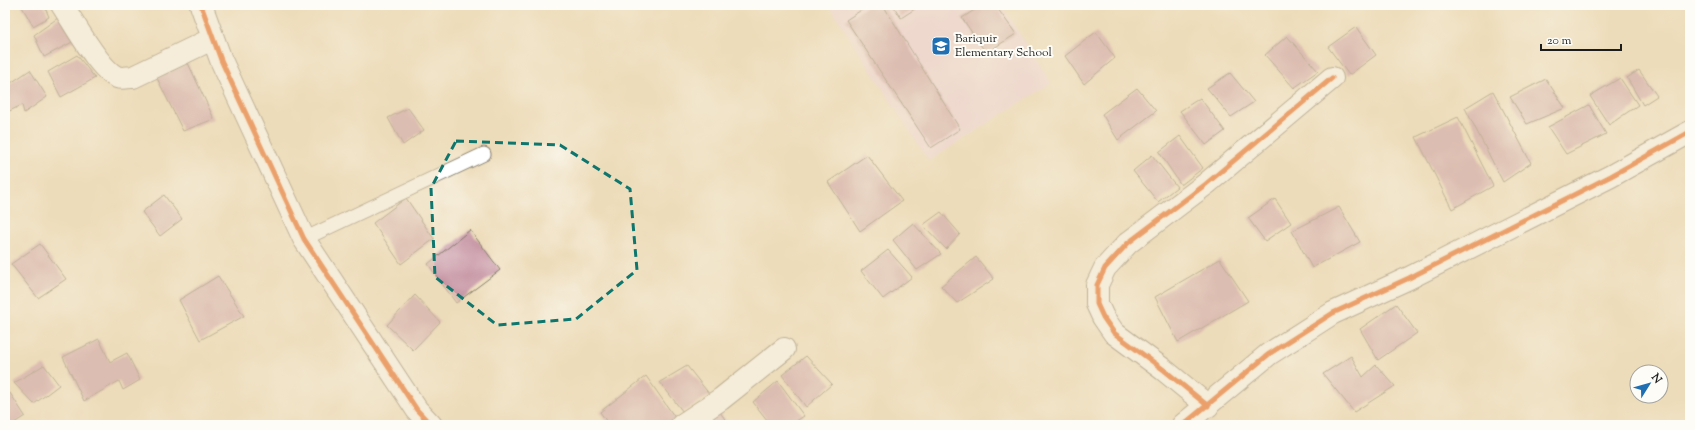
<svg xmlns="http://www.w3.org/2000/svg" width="1695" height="430" font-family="'Sorts Mill Goudy',serif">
<rect width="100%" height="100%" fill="#fdfcf7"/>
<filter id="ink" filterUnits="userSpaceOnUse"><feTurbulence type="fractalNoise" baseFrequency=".025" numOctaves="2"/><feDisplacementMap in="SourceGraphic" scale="8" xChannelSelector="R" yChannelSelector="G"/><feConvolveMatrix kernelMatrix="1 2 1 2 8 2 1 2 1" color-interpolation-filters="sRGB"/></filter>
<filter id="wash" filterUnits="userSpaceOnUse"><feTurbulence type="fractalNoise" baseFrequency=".012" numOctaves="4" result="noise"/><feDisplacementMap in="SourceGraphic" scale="16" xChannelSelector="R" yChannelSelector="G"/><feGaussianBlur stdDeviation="0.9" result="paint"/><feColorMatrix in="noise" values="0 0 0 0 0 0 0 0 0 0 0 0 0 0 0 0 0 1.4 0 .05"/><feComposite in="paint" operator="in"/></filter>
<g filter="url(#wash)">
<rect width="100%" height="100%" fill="#eddcb9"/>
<path fill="#f0d0e4" d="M837,5H1001L1051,83L929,161L831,8Z"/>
<g id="blocks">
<path fill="#c897a6" d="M21,5H44L49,17L33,26Z
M869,5H883L960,129L931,148L846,20Z
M893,5H921L901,18Z
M982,5H995L1016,34L986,53L962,18Z
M62,15L78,39L44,57L34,35Z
M1356,27L1376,55L1349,75L1328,47Z
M1096,32L1115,58L1084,84L1065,56Z
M1287,36L1318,71L1294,88L1265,55Z
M77,55L95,78L61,97L48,72Z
M188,63L214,119L183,131L157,78Z
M30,70L47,97L24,113L22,105L5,113V87Z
M1639,70L1657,96L1643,105L1627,78Z
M1230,73L1254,102L1231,117L1207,88Z
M1620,78L1638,105L1609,125L1590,96Z
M1546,79L1565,108L1527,124L1510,97Z
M1137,88L1156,111L1118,140L1102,114Z
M1493,91L1531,163L1503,182L1465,108Z
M1200,98L1225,131L1206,145L1180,111Z
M1589,105L1606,134L1566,154L1548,127Z
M408,108L424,130L403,145L388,118Z
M1458,117L1493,186L1452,209L1416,137Z
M1180,136L1203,168L1181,185L1159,152Z
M867,155L902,201L860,231L828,182Z
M1152,155L1177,187L1158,202L1133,171Z
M164,195L182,219L160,236L142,212Z
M406,198L434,239L401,264L373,223Z
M1275,199L1291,223L1265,241L1248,218Z
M1339,207L1360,242L1312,268L1292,231Z
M941,212L960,234L946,249L923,225Z
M913,223L941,254L917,270L893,240Z
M470,230L500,270L456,303L428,264Z
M40,244L66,279L38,298L11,264Z
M888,250L912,277L883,299L861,271Z
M976,257L994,279L957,303L941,286Z
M1220,259L1248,301L1178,342L1155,297Z
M218,276L244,316L200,340L179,300Z
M415,295L440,322L413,350L387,325Z
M1396,304L1417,333L1378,360L1360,329Z
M99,339L110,362L127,353L140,380L123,390L119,381L84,401L63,357Z
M806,356L832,384L806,407L782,375Z
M1351,356L1363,377L1376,365L1395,386L1354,412L1323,374Z
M44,365L59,385L34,404L14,383Z
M687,366L710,395L683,412L660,382Z
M646,376L676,419L668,425H609L600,412Z
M778,381L804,416L790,425H771L753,402Z
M10,393L25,416L11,425H5V396Z
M715,405L729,425H692Z"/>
</g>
</g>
<g filter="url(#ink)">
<use href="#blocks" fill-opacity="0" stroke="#847c6a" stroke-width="1"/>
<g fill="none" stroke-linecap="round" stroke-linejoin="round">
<g stroke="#847c6a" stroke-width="15">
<path id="service" d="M304,239L484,154"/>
</g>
<g stroke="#847c6a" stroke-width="24">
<path id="minor" d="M62,5C73,21 100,71 117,77C122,79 128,77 133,77L212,39
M201,5L221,60L304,239L417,410L431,425
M1208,406L1164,370L1114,333L1103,317L1097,304V285L1105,268L1128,243L1206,184L1332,78
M682,425L721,399L784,349
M1183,425L1269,354L1333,313L1409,278L1611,176L1690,132"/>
</g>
<use href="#service" stroke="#fff" stroke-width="13"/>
<use href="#minor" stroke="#fff" stroke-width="22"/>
<g stroke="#fdfcf7" stroke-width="8">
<path id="cycleway" d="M201,5L221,60L304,239L417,410L431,425
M1208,406L1164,370L1114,333L1103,317L1097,304V285L1105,268L1128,243L1206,184L1332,78
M1183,425L1269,354L1333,313L1409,278L1611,176L1690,132"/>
</g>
<use href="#cycleway" stroke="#e8590c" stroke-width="5"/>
</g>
</g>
<path d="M0 0H1695V430H0ZM456,141L560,145L630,189L637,270L576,319L497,325L435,277L431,188Z" fill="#eddcb9" fill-opacity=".55" fill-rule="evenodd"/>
<path fill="none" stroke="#0f766e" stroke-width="3" stroke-dasharray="8 5" stroke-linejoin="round" d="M456,141L560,145L630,189L637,270L576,319L497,325L435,277L431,188Z"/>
<defs>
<g id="school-square" transform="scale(1)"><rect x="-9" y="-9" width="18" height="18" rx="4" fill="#1f6fb2" stroke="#fdfcf7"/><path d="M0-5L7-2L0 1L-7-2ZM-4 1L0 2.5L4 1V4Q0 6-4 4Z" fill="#fff"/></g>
</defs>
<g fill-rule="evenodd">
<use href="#school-square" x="941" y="46"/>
</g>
<g text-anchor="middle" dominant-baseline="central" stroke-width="4" stroke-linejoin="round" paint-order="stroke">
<g font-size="12" fill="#1c1c1c" stroke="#fdfcf7" text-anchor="start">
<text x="955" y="39">Bariquir<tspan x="955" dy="14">Elementary School</tspan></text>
</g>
</g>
<rect width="1695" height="430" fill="none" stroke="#fdfcf7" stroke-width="20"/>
<g transform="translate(1649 384) rotate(53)"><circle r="19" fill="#fdfcf7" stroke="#a3a29f"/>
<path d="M0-3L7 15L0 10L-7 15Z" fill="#1f6fb2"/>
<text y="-6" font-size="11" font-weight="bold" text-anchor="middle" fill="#1c1c1c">N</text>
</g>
<path d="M1541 44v6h80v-6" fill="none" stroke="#1c1c1c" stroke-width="2"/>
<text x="1547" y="44" font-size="12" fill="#1c1c1c" stroke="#fdfcf7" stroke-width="3" paint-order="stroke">20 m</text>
</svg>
